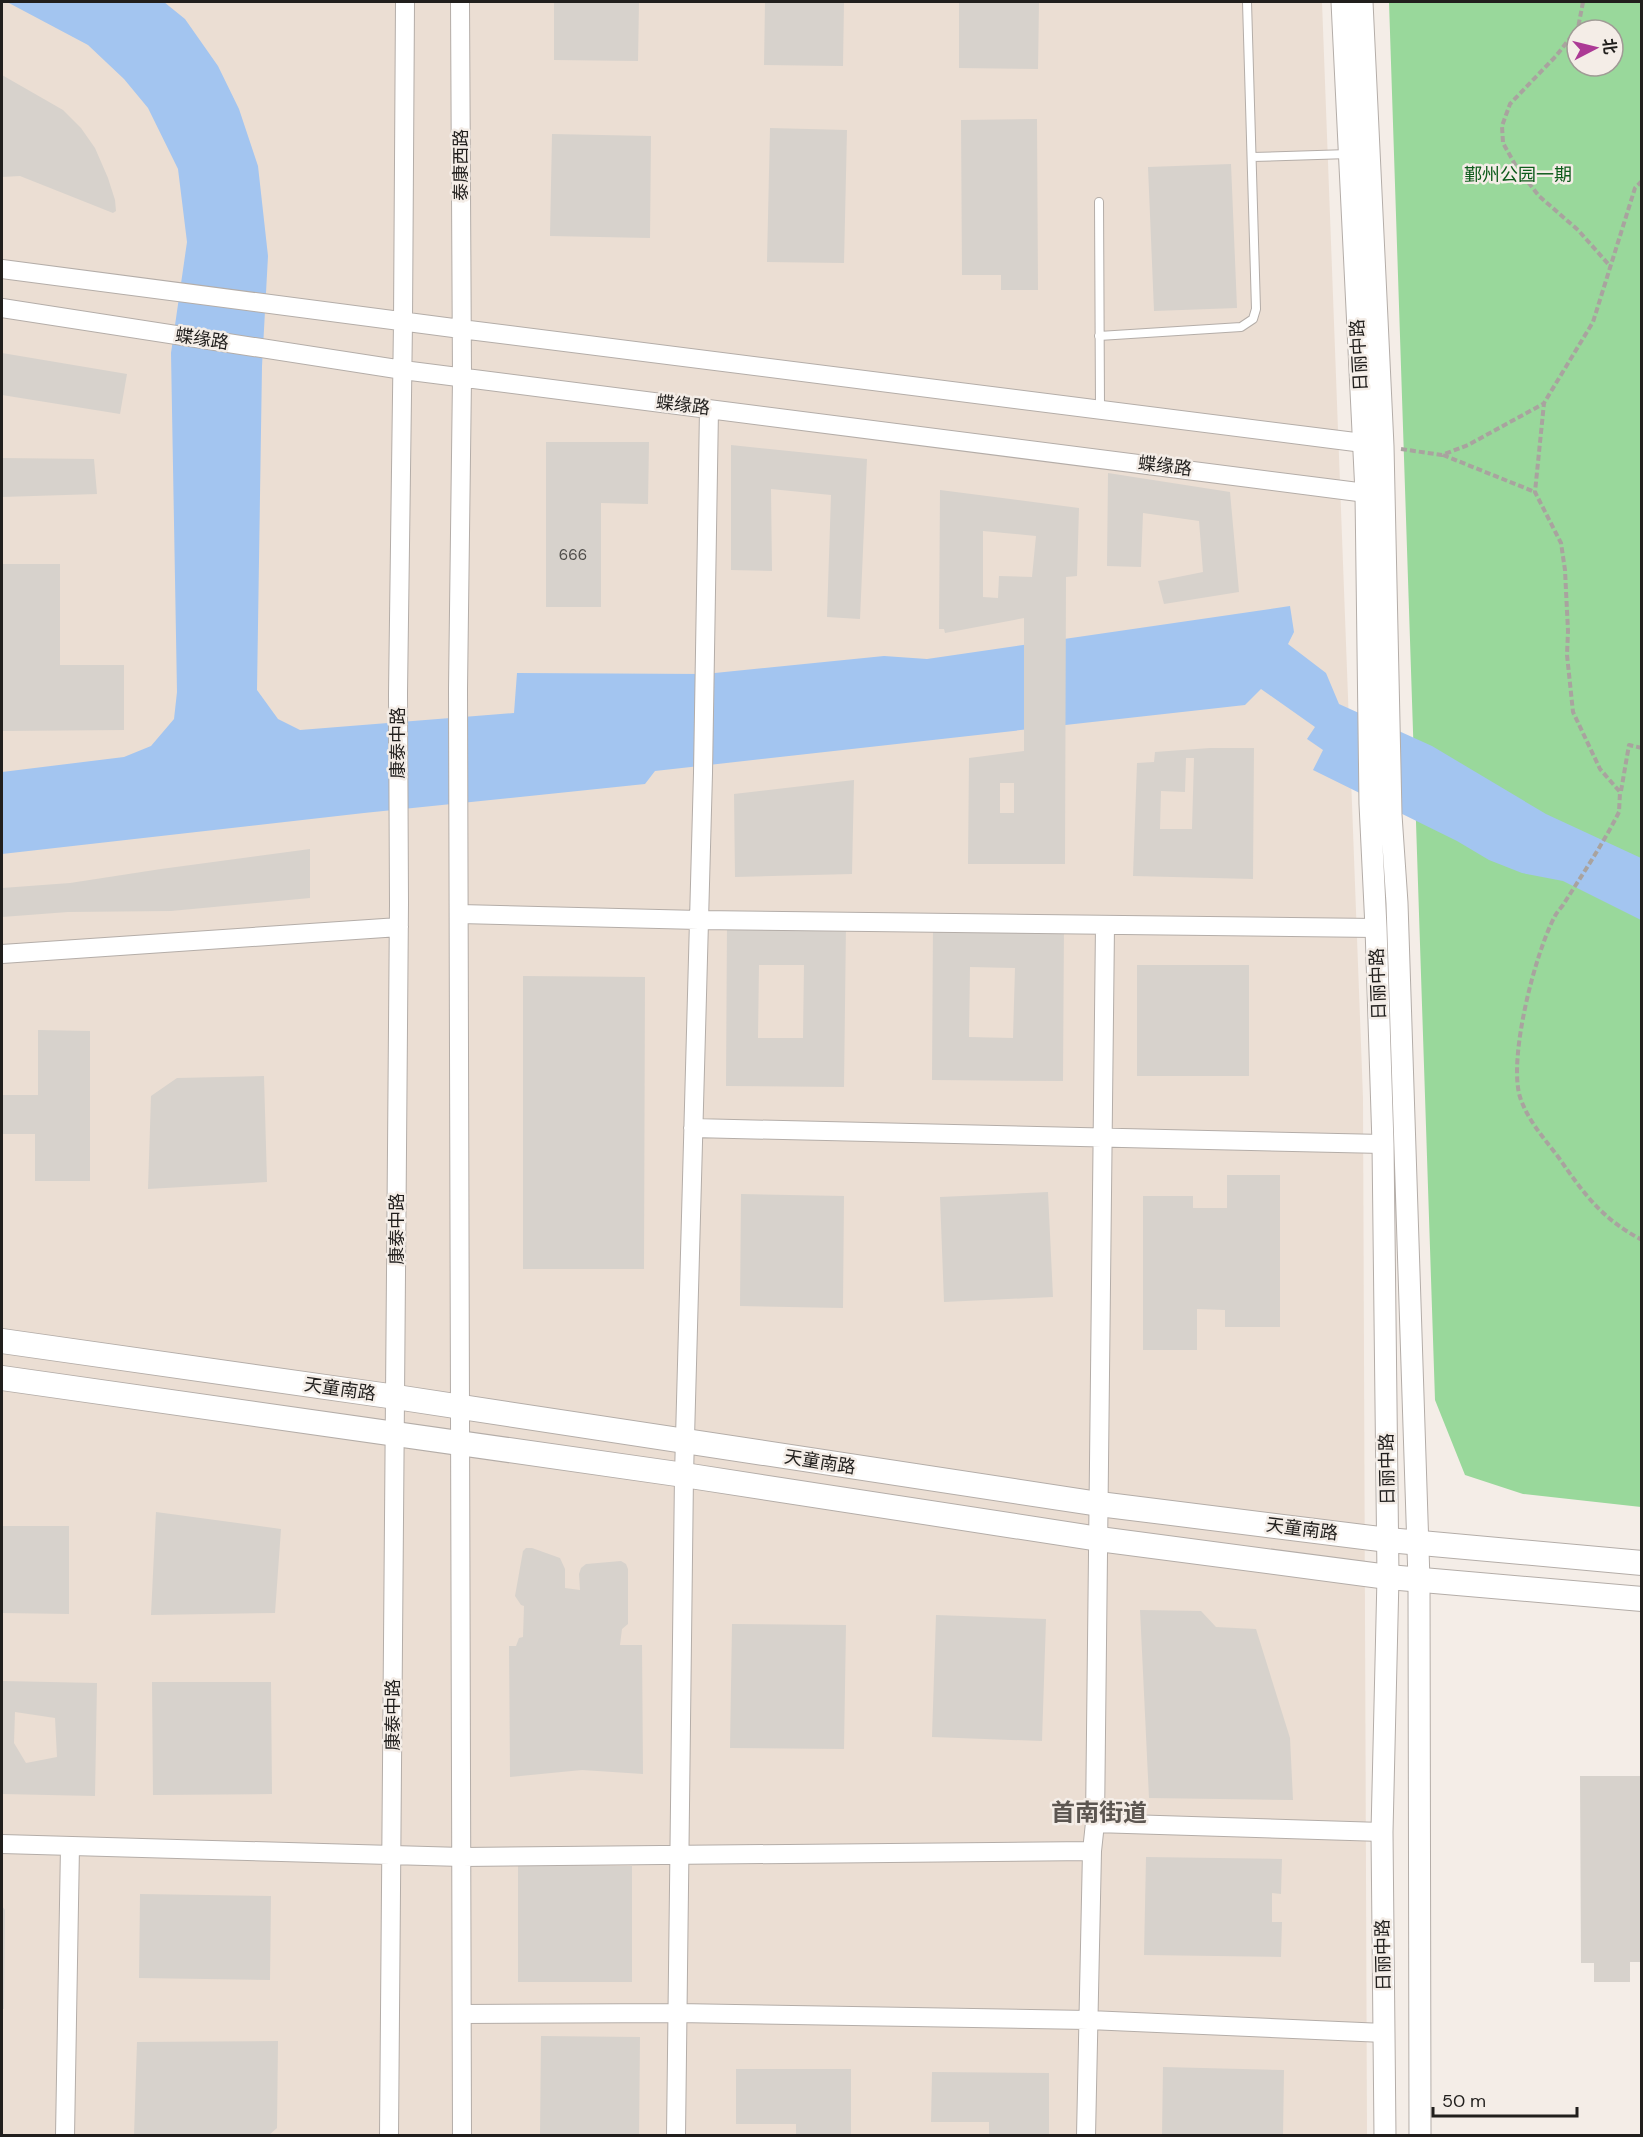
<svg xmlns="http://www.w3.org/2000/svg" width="1643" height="2137" font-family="'DM Sans','Noto Sans SC',sans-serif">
<rect width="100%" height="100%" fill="#f4ede7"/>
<path fill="#ebded3" d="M2,2H1322L1363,1098L1367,2135L2,2136Z"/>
<path fill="#99d89b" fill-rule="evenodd" d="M1389,2H1641V1507L1523,1494L1465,1475L1435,1400ZM1577,30H1613V66H1577Z"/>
<path fill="#a3c5f0" d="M7,2H164L185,19L218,66L239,109L258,166L268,256L262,366L257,690L278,719L300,730L514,713L517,673L705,674L884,656L927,659L1290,606L1294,632L1288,644L1326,673L1339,704L1432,746L1546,814L1641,858V920L1563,881L1522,873L1489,860L1457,841L1313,770L1323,750L1307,739L1315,727L1261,689L1245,705L655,771L645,784L364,813L2,854V772L124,757L151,746L174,719L177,692L171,353L187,242L178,169L148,108L124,79L88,45Z"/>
<path fill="#d7d2cc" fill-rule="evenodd" d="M554,2H639L638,61L554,60Z
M765,2H844L843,66L764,65Z
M959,2H1039L1038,69L959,68Z
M2,75L63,110L81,128L95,148L108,178L115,200L116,211L113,213L20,176L2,177Z
M1037,119L1038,290H1001V275H962L961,120Z
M770,128L847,130L844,263L767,262Z
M552,134L651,136L650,238L550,236Z
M1231,164L1237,308L1154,311L1148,167Z
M2,353L127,374L120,414L2,395Z
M546,442H649L648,504L601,503V607H546Z
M731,445L867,459L860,619L827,617L831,495L771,489L772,571L731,570Z
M2,458L94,459L97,494L2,497Z
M1108,473L1230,492L1239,592L1164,604L1158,581L1203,572L1199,521L1143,513L1141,567L1107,566Z
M940,490L1079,508L1077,576L1066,577L1065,864H968L969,758L1024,751V618L945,633L944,629H939ZM983,531L1036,536L1032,577L999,576L998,598L983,597ZM1000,783H1014V813H1000Z
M2,564H60V665H124V730L2,731Z
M1210,748H1254L1253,879L1133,876L1137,763L1154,762L1155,752ZM1186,758H1194L1192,829H1160L1161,791L1185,792Z
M854,780L852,874L735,877L734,794Z
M310,849V898L171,911L68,912L2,917V888L70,883L161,869Z
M727,923L846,924L844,1087L726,1086ZM759,965H804L803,1038H758Z
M933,924L1064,925L1063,1081L932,1080ZM970,967L1015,968L1013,1038L969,1037Z
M1137,965H1249V1076H1137Z
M523,976L645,977L644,1269H523Z
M38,1030L90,1031V1181H35V1134H2V1095H38Z
M264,1076L267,1182L148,1189L151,1096L177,1078Z
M1227,1175H1280V1327H1225V1310L1197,1309V1350H1143V1196H1193V1208H1227Z
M1048,1192L1053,1297L944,1302L940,1197Z
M741,1194L844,1196L843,1308L740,1306Z
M156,1512L281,1529L275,1613L151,1615Z
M2,1526H69V1614L2,1613Z
M526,1548H532L560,1558L565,1569V1588L580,1590L579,1574L581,1568L586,1564L621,1561L626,1564L628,1569V1624L622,1629L620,1645H642L643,1774L582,1770L510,1777L509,1646H516L519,1638L523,1637L524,1606L521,1605L515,1596L523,1551Z
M1140,1610L1201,1611L1216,1627L1256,1629L1290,1738L1293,1800L1149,1798Z
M936,1615L1046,1619L1042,1741L932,1737Z
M732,1624L846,1625L844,1749L730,1748Z
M2,1681L97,1683L95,1796L2,1794ZM15,1712L55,1718L57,1757L26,1763L14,1743Z
M152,1682H271L272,1794L153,1795Z
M1580,1776H1642V1962H1630V1982H1594V1963H1581Z
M1146,1857L1282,1859L1281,1894L1272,1893V1922H1282L1281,1957L1144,1955Z
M518,1865L632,1866V1982H518Z
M140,1894L271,1896L270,1980L139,1978Z
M2,1906L5,1910L4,2009H2Z
M541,2036L640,2037L639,2136H540Z
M278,2041L277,2128L268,2136H134L137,2042Z
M1163,2067L1284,2070L1283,2136H1162Z
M736,2069H851V2136H796V2124H736Z
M932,2072L1049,2073V2136H989V2122H931Z"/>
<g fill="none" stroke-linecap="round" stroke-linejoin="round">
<g stroke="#b4ada8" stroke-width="10">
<path id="service" d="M1252,157L1349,154
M1099,202L1100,409
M1099,336L1241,327L1253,319L1256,309L1247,2"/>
</g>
<g stroke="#b4ada8" stroke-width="20">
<path id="tertiary" d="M460,2L462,378L458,689L462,2136
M2,269L461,329L1363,443
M2,308L403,370L1366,493
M460,914L699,920L1376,928
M2,954L399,927
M693,1128L1383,1144
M1095,1823L1382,1832
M2,1844L462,1857L1092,1851
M462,2014L678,2013L1089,2020L1384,2033
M65,2136L70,1846
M389,2136L399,903L398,694L403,322L405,2
M676,2136L684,1475L703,773L709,409
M1086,2136L1092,1851L1095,1823L1105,925"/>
</g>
<g stroke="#b4ada8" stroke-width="23">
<path id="secondary" d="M1342,2L1366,493L1370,804L1376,928L1383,1144L1388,1577L1382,1832L1385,2136
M1362,2L1383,446L1391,815L1397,903L1419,1580L1420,2136"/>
</g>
<g stroke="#b4ada8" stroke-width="26">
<path id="primary" d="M2,1341L396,1397L1099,1504L1388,1540L1642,1563
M2,1378L684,1475L1099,1539L1388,1577L1642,1599"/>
</g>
<path stroke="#a9a39f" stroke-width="4" stroke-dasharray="6 3" stroke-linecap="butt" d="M1583,2L1578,28L1556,56L1510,104L1502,126L1503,143L1517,168L1539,196L1578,230L1610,266
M1642,181L1635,188L1593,322L1544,403L1535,492L1561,543L1565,570L1568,631L1567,655L1573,712L1600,769L1620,792L1619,812C1603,844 1582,875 1563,905C1560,909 1557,912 1555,916C1535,953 1508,1058 1520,1097C1528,1121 1544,1138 1559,1158C1584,1194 1602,1219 1642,1240
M1401,449L1442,455L1468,445L1543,404
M1443,455L1535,492
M1621,791L1629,745L1642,748"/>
<use href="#service" stroke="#fff" stroke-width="8"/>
<use href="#tertiary" stroke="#fff" stroke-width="18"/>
<use href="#secondary" stroke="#fff" stroke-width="21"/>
<use href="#primary" stroke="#fff" stroke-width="24"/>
</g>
<g text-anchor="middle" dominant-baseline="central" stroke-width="5" stroke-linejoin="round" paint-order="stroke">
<g font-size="15" fill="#4e4c49">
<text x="573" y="555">666</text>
</g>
<g font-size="18" fill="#211f1d" stroke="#f4ede7">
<text transform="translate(461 165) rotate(-90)">泰康西路</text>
<text transform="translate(202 339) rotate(9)">蝶缘路</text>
<text transform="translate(1359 355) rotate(-93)">日丽中路</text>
<text transform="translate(683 405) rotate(7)">蝶缘路</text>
<text transform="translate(1165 466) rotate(7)">蝶缘路</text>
<text transform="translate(398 743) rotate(-90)">康泰中路</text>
<text transform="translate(1378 984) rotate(-92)">日丽中路</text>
<text transform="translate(397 1229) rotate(-90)">康泰中路</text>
<text transform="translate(340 1389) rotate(8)">天童南路</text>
<text transform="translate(820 1462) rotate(9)">天童南路</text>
<text transform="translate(1387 1469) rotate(-91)">日丽中路</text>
<text transform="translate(1302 1529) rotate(7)">天童南路</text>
<text transform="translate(393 1715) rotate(-90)">康泰中路</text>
<text transform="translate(1383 1955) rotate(-91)">日丽中路</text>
</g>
<g font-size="18" fill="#0d5b1b" stroke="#f4ede7">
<text x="1518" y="175">鄞州公园一期</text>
</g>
<g font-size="24" font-weight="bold" fill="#5c5651" stroke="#f4ede7">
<text x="1099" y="1812">首南街道</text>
</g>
</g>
<rect width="1643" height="2137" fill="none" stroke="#211f1d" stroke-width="6"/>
<g transform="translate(1595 48) rotate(83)"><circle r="28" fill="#f4ede7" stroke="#a09b96" stroke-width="1.5"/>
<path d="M0-4.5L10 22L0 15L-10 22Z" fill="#ac3a95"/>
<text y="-9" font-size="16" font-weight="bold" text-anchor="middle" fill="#211f1d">北</text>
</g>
<path d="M1433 2107v9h144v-9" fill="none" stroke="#211f1d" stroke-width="3"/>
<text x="1442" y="2107" font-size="18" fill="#211f1d" stroke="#f4ede7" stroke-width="4.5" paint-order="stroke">50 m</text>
</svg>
